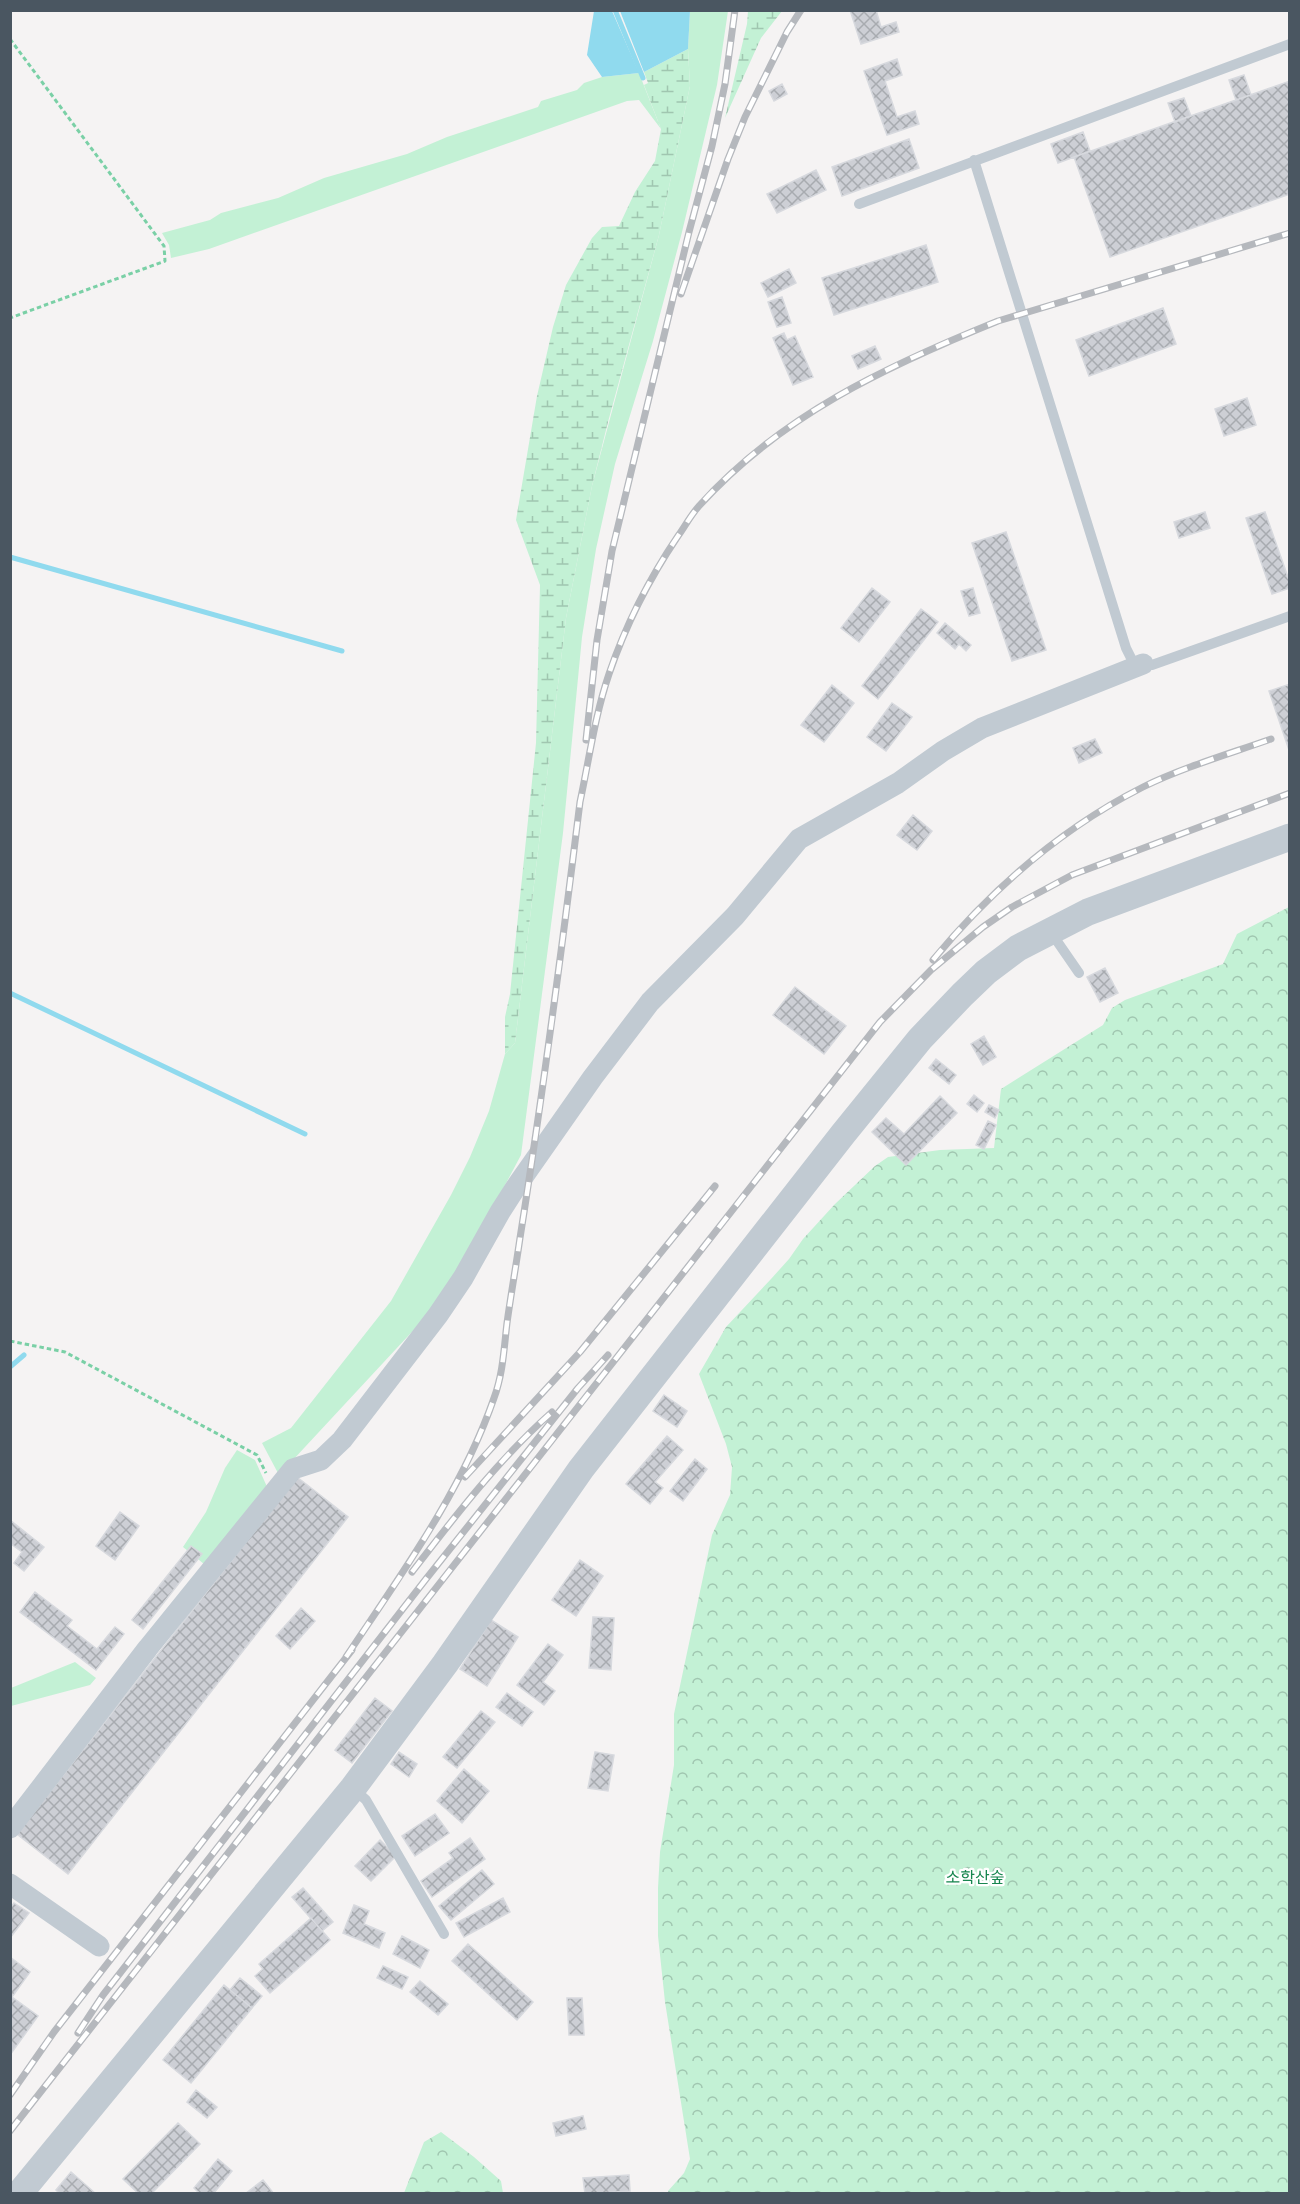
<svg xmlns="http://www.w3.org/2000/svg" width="1300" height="2204" font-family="Signika,'Noto Sans KR',sans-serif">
<defs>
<pattern id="forest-crowns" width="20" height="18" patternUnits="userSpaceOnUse" patternTransform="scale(1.5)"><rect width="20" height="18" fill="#c3f1d5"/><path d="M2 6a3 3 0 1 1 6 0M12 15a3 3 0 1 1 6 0" fill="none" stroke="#a0c6b0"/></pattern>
<pattern id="wetland-marsh" width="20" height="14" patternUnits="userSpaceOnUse" patternTransform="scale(1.5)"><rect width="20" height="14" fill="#c3f1d5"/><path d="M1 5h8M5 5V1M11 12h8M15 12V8" fill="none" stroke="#a0c6b0"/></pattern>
<pattern id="building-cross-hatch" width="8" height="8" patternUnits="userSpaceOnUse" patternTransform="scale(1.5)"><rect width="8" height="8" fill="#cdcfd5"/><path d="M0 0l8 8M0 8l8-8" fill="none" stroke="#a8abb0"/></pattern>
</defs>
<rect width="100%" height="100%" fill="#f5f3f3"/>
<path fill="#c3f1d5" d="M690,11H728L717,85L682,232L653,341L615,464L596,549L582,637L563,833L521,1155L481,1230L435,1307L279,1475L262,1443L291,1428L391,1301L451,1195L470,1157L489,1111L505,1054L515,1043L566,618L592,486L659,235L690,86L688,49Z
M639,73L661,129L639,100L627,101L209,249L171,258L169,245L162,233L210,220L221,213L278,198L324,178L407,154L447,137L538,107L541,101L577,90L584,83L602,77Z
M237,1450L255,1460L268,1489L204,1564L183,1547L206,1512L225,1468Z
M75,1662L96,1678L90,1685L11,1706V1688Z"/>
<path fill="url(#forest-crowns)" d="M1289,907V2193L669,2194L668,2191L684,2173L690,2159L665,2002L658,1936V1888L660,1852L674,1765V1714L712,1535L730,1495L732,1467L726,1444L699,1374L726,1327L771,1279L789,1259L803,1239L835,1204L875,1166L888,1157L940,1150L994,1148L1001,1089L1103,1025L1112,1008L1125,1000L1223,964L1237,934Z
M441,2132L474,2157L501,2181L503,2193H404L424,2142Z"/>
<path fill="url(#wetland-marsh)" d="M748,11H782L761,38L725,118L747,24Z
M688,49L690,86L659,235L608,422L592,486L566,618L515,1043L505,1054V1017L510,994L536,743L540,585L516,520L537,396L553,327L566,285L592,238L602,227L619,226L635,192L655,161L661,129L644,85L648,83L644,72Z"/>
<path fill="#90daee" d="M594,11H612L639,73L602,77L587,55Z
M620,11H690L688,49L644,72Z"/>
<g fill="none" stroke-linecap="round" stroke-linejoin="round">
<path stroke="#90daee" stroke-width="5" d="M615,10L643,78
M10,557L342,651
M10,993L305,1134
M10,1367L24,1355"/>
</g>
<path fill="url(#building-cross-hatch)" stroke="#d7d9de" stroke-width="1.5" d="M850,10H876L881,27L896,22L899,32L861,44Z
M897,59L902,75L885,81L897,117L915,111L919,124L887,135L864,71Z
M1244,75L1251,95L1236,100L1229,80Z
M1290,81V194L1110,257L1074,157Z
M782,84L787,94L774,101L769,91Z
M1184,98L1191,116L1175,122L1168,103Z
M1083,132L1090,151L1058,163L1051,144Z
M909,139L919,168L842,196L832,167Z
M816,170L826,190L777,213L767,194Z
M926,245L938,282L834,315L822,278Z
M789,269L796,283L768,297L761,283Z
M782,297L791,323L777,327L768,302Z
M1163,308L1176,344L1089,376L1076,340Z
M784,333L787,340L795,336L813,377L793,385L773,338Z
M875,346L881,359L858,369L852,356Z
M1247,398L1256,425L1224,436L1215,409Z
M1205,512L1210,528L1179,538L1174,522Z
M1265,512L1290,583V588L1272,594L1246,518Z
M1006,532L1046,650L1012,661L972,543Z
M872,588L890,602L859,642L841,628Z
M973,588L980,613L969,616L961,591Z
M921,609L938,622L878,699L862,686Z
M945,623L971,645L966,651L959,644L955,649L937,633Z
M1290,684V753L1269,691Z
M832,685L854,703L824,742L801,725Z
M892,703L912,717L886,751L867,737Z
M1095,739L1102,753L1079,763L1073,748Z
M913,815L932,831L917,850L897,835Z
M1105,968L1118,993L1100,1002L1087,977Z
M795,987L846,1026L824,1054L773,1015Z
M984,1036L996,1057L983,1065L971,1044Z
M936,1059L956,1075L949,1084L929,1068Z
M974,1095L984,1103L977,1112L967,1104Z
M940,1096L957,1113L906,1165L872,1132L886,1118L904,1134Z
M989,1105L999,1110L995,1118L985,1112Z
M988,1121L996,1125L984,1149L976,1145Z
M664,1395L687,1411L677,1427L653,1411Z
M667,1436L683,1450L655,1482L663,1488L650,1504L626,1484Z
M695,1459L707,1469L683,1501L670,1491Z
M297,1477L348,1517L68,1874L17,1834Z
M120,1512L139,1526L115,1560L96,1546Z
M10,1520L44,1547L24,1571L14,1563L22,1552L10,1543Z
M191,1546L202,1554L143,1629L132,1620Z
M580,1560L603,1576L576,1616L552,1600Z
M35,1592L72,1620L67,1626L97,1649L115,1627L124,1634L96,1670L20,1612Z
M301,1608L315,1621L290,1649L276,1636Z
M593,1617L614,1618L611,1670L589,1668Z
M491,1620L518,1637L487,1686L460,1669Z
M548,1644L563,1655L543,1682L555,1691L544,1705L517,1685Z
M507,1693L533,1712L522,1726L496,1707Z
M375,1698L392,1711L352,1763L335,1750Z
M481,1711L495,1722L457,1768L443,1757Z
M399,1752L417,1764L409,1777L391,1764Z
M595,1752L614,1755L608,1791L588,1788Z
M464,1769L489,1791L462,1823L437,1801Z
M435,1814L449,1833L415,1856L402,1836Z
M470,1838L485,1859L432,1897L421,1881L453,1858L449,1853Z
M380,1840L396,1856L371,1881L355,1866Z
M482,1870L494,1884L451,1920L439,1906Z
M303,1888L333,1922L322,1931L292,1897Z
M503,1898L510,1912L464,1937L456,1923Z
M14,1903L29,1913L10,1938V1908Z
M354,1905L369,1911L364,1924L385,1933L379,1948L343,1933Z
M311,1918L330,1940L270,1993L255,1976L263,1969L259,1964Z
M402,1936L429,1950L420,1968L393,1954Z
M468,1944L533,2002L517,2020L452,1961Z
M10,1957L30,1972L12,1997L38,2016L10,2055Z
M383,1966L408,1977L402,1989L377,1978Z
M240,1978L262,1996L252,2008L230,1990Z
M420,1981L448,2004L438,2015L410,1992Z
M224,1985L252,2008L191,2083L163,2060Z
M567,1998H582L584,2035H569Z
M196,2090L217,2107L207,2118L187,2102Z
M583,2116L586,2129L556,2136L553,2123Z
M178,2123L200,2144L151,2194H139L123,2179Z
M218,2159L232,2171L213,2194H200L194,2188Z
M71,2172L96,2194H60L56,2190Z
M629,2175L630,2191L585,2194L583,2178Z
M263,2180L274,2194H245Z"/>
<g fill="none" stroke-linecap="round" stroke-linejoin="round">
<path stroke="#7ad0a6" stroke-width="3" stroke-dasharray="4.5 3" stroke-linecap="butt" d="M10,39L164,246L165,261L10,318
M10,1341L65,1352L257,1455L266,1473"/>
<path stroke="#c1cad2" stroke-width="10" d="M974,160L1126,648L1132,660L1143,664L1152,665L1290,616
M859,204L1290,44
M1050,931L1079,973
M353,1788L366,1800L444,1934"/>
<path stroke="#c1cad2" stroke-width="21" d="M10,1828L148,1648L293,1469L321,1460L342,1440L438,1315L463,1278L500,1212L516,1187L593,1077L650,1002L735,916L799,839L898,783L943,751L982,728L1143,664
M10,1884L99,1946"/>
<path stroke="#c1cad2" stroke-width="27" d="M19,2194L353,1788L445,1664L581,1469L843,1134L920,1039L962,995L986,972L1018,948L1088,912L1290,837"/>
<g stroke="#b5b8bd" stroke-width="7">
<path id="rail" d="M681,294L728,159L745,117L787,32L801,10
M586,740L597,640L612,551L689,232L712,146L725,84L735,10
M933,960C991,890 1062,828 1143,787C1184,767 1229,754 1271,739
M465,1477L580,1352L715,1186
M412,1572C456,1515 498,1460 552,1412
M346,1657C400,1576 462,1491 494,1398C503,1374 504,1348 507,1323C511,1294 516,1266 520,1238C543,1093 562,948 580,802C589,760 595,715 609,674C626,624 649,579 678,536C685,526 691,515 699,506C781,415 887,366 998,321L1290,233
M78,2033L103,1995L426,1579L578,1388L608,1355
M10,2095L54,2032L352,1650
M10,2131L880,1022L931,970L983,927L1012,907L1072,875L1290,793"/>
</g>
<use href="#rail" stroke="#fff" stroke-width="4.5" stroke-dasharray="14" stroke-linecap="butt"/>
</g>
<g text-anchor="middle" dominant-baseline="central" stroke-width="4.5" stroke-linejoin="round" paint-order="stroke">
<g font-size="16" fill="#17864f" stroke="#fff">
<text x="975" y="1878">소학산숲</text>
</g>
</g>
<rect width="1300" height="2204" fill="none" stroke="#4a5661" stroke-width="24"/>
</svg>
